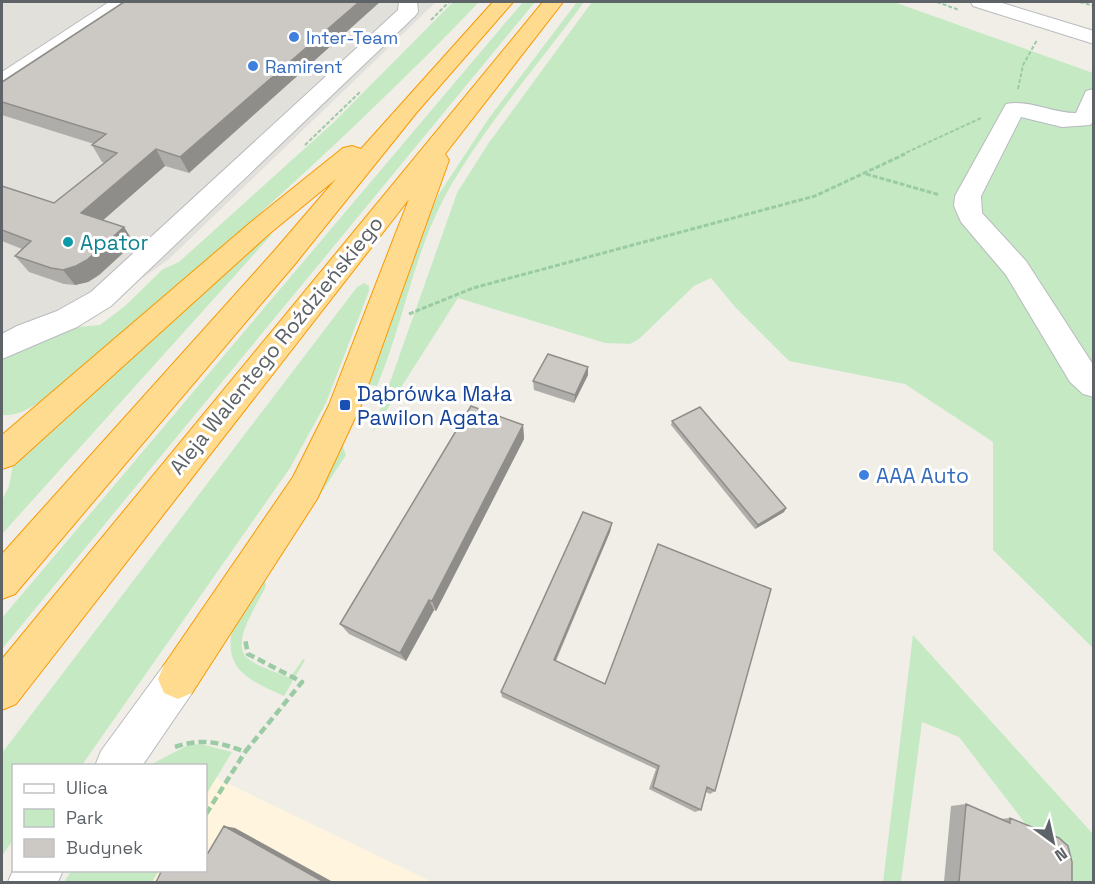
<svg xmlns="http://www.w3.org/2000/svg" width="1095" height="884" font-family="'Space Grotesk',sans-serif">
<rect width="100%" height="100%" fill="#f1eee7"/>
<path fill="#fff5de" d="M206,773L432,882H127L135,871L206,870Z"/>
<path fill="#e2e0db" d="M2,2H436L169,259L2,378Z"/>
<path fill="#c5eac3" d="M453,2H479C347,140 204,265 59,388C42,400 23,417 2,415V358L12,350L65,328L100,325L125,306L163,269L179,262L334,122Z
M523,2H535L2,649V618Z
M577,2H584C539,64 481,130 444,198C413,257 403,324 377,386L366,384L422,228L439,194L489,118Z
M592,2H894L1093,73V648L993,550V442L905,384L789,361L735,307L711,278L694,286L639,339L630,344L605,343L458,298L372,433L457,193L488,144Z
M272,234L247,262L2,534V500L9,486L13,465L268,235Z
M364,283L369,286V291L326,403L290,468L82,765L14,766L13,840L2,856V753L357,287Z
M338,444L342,445L346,455L265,579L266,586C258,604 230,642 247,658C258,667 277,672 290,678L303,659L305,660L284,696C246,679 221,668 234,622Z
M913,635L1093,834V882H1070L959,737L922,722L901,882H883Z
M201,744L232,752L206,795V766L150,765L188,745Z
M72,870H159V871L152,882H64Z"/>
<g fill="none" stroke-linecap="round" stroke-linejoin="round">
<g stroke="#b7babe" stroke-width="2">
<path id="minor" d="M109,2H132L10,86L2,87V72Z
M399,2H417L418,12L415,16L111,306L77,327L2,359V334L17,326L57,311L91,292L398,10Z
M971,2H999L1094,31V44L973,6Z
M1094,89V121L1090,125L1062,127L1021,117L981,196L982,213L1026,261L1094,366V397L1083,394L1070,382L1006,275L961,222L954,206L955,196L1006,104C1027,99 1053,113 1076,113L1086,91Z
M178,659L192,665L198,679L192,693L142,766H95L101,751L164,665Z
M14,868V870H63L58,882H8Z"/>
</g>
<g stroke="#f89900" stroke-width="2">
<path id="highway" d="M493,2H513L417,112L295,264L15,594L2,599V554L275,250L336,179L269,234L14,465L2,469V435L251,222L343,148L352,146L361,149Z
M543,2H563L445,154L449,160L361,405L317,499L192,693L178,699L164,693L158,679L164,665L293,477L329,405L409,199L16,704L2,710V659Z"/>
</g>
<path stroke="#9bcba5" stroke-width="2" stroke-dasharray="4 2" stroke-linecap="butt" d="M937,2L959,10
M1080,2L1094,6
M431,20L449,2
M1018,89L1023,65L1037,40
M305,145L360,92
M901,155L981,118"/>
<path stroke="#9bcba5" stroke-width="3" stroke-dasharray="5 2" stroke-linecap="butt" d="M866,174L940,195
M409,314L473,288L815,196L905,154"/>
<path stroke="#9bcba5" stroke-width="4.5" stroke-dasharray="8 4" stroke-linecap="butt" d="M175,747C201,738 220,742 245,752L302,682L248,654L245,639
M206,814L245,752"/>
<use href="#minor" fill="#fff" fill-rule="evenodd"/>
<use href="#highway" fill="#ffdb90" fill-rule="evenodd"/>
</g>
<path fill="#afada9" d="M124,2L189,173L165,166L103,220L124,227L134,243L99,275L88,282L75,285L64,284L29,272L15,256L22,249L2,241V186L54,203L105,163L102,162L92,145L94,144L2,115V82Z
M588,367V375L574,403L534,390L533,381Z
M672,421L786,508L784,512L755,529L671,425Z
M523,425L524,439L436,611L434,610L406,661L349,634L340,624Z
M612,523L610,532L556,661L715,791L710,794L706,792L701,810L695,812L649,789L656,769L502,697L501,692Z
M966,804L1000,819L1010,818L1072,882H944L951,806Z"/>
<path fill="#8f8d89" d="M359,2H380L189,173L180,157Z
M156,149L165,166L93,229L81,213Z
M124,227L134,243L99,275L88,282L75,285L63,270Z
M588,367V375L574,403L575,395Z
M523,425L524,439L436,611L432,601Z
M786,508L784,512L755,529L758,525Z
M612,523L610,532L553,666L554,660Z
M429,600L434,610L406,661L400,653Z
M224,826L235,828L333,882H324Z"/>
<path fill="#ccc9c4" stroke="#8f8d89" stroke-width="1.5" d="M124,2H359L180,157L156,149L81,213L124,227L87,260L76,266L63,270L51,268L15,256L31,241L2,230V186L54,203L117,153L92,145L106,134L2,102V82Z
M548,354L588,367L575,395L533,381Z
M471,406L523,425L432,601L429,600L400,653L340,624Z
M700,407L786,508L758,525L672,421Z
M583,512L612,523L554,660L605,684L658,544L771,589L715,791L707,787L701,810L653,787L659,766L501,692Z
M966,804L1010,823V818L1059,838L1068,846L1072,862V882H959Z
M224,826L324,882H156L162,870H206V853H208Z"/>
<g fill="#3f7fe0" stroke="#fff" stroke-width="2">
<circle cx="294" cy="37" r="6"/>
<circle cx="253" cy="66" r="6"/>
<circle cx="864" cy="475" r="6"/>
</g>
<circle fill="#0f9aa8" stroke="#fff" stroke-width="2" cx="68" cy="242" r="6"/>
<rect fill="#1a4fb4" stroke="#fff" stroke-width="2" x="339" y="399" width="12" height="12" rx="3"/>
<g text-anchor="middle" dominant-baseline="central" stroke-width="6" stroke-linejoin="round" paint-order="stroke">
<g font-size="18" fill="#366cbe" stroke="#fff" text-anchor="start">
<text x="306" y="37">Inter-Team</text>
<text x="265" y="66">Ramirent</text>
</g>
<g font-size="21" fill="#0d838f" stroke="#fff" text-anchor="start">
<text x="80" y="242">Apator</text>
</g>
<g font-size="21" fill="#5e6368" stroke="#fff">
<text transform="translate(276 345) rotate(-51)">Aleja Walentego Roździeńskiego</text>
</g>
<g font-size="21" fill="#164399" stroke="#fff" text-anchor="start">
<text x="357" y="393">Dąbrówka Mała<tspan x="357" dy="24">Pawilon Agata</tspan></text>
</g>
<g font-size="21" fill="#366cbe" stroke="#fff" text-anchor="start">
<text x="876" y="475">AAA Auto</text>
</g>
</g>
<rect width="1095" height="884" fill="none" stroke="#5e6368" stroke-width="6"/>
<rect x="12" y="764" width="195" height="108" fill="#ffffff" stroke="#bfc1c3" stroke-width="1.5"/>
<rect x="24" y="784" width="30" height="9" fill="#ffffff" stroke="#bfc1c3" stroke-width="1.5"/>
<text x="66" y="794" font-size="18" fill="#5e6368">Ulica</text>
<rect x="24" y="809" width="30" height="18" fill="#c5eac3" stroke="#bfc1c3" stroke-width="1.5"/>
<text x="66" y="824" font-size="18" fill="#5e6368">Park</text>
<rect x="24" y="839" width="30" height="18" fill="#ccc9c4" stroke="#bfc1c3" stroke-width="1.5"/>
<text x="66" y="854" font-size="18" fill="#5e6368">Budynek</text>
<g transform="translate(1053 842) rotate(147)" stroke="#ffffff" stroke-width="4.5" paint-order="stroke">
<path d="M0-4.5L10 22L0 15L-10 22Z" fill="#5e6368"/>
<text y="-9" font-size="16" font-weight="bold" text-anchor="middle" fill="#5e6368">N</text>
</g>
</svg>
